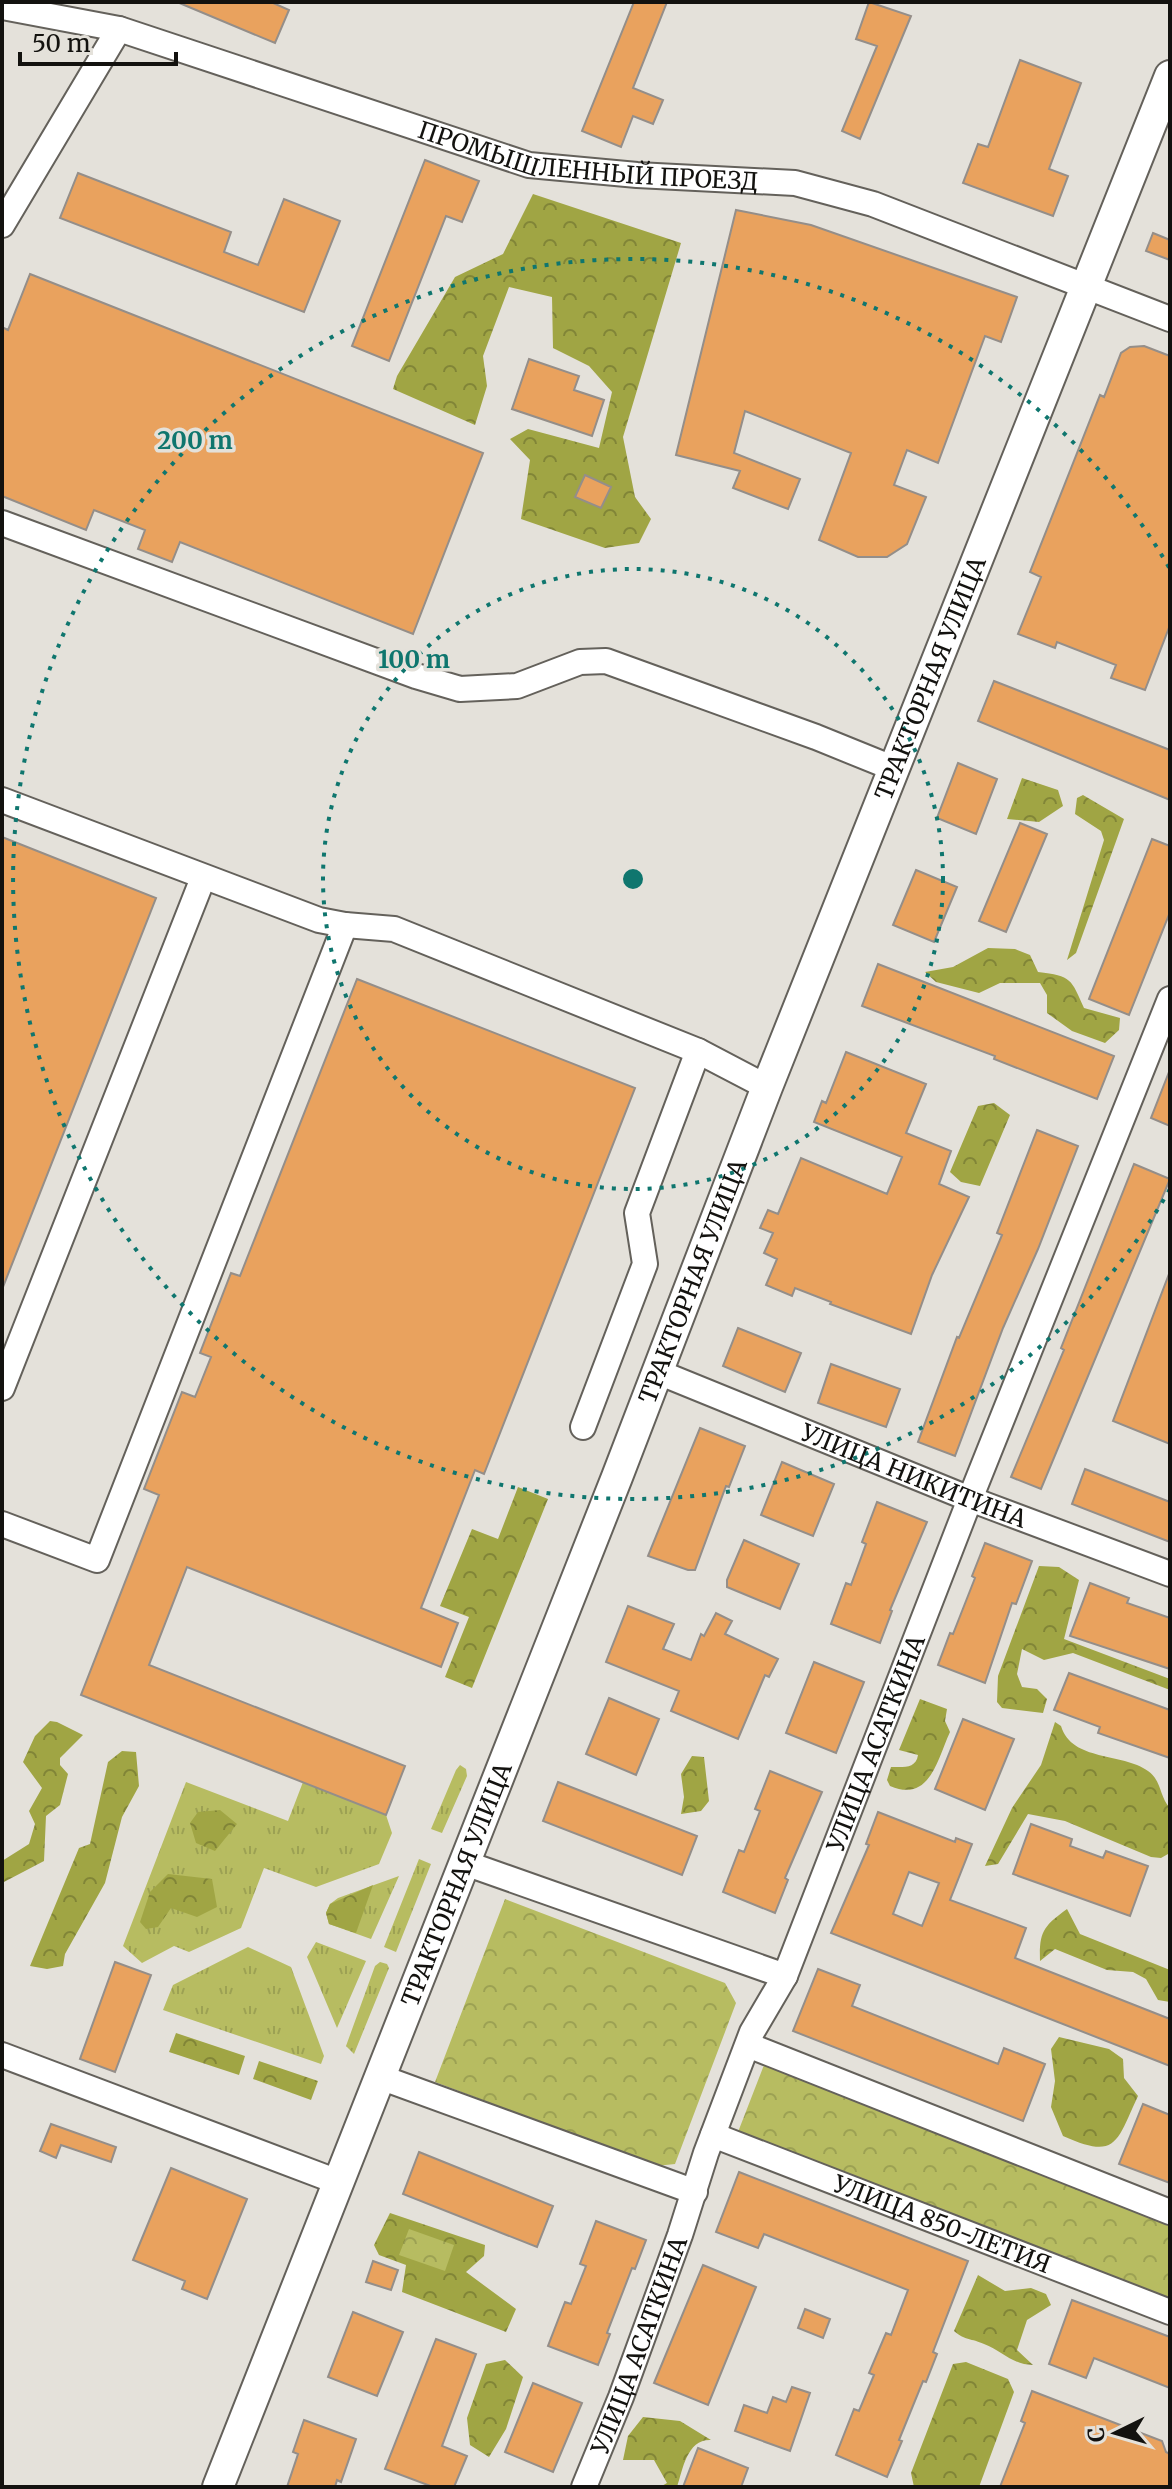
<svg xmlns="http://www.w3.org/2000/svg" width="1172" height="2489" font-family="Merriweather,serif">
<defs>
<pattern id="grass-tufts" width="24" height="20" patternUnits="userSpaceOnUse" patternTransform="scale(2)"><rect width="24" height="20" fill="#b7bc61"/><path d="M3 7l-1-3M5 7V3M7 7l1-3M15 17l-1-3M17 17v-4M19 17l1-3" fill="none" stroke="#9ca153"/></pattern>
<pattern id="forest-crowns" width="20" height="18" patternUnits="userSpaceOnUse" patternTransform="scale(2)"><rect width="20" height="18" fill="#a0a544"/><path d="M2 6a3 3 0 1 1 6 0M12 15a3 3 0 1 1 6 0" fill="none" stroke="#818537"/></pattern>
<pattern id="park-crowns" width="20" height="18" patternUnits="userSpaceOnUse" patternTransform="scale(2)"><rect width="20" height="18" fill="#b7bc61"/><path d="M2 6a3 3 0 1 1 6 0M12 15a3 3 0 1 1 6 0" fill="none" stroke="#9ca153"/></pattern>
</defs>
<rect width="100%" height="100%" fill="#e4e1da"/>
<path fill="url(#grass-tufts)" d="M460,1765L466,1769L467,1776L442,1833L431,1829L456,1770Z
M186,1782L288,1821L303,1782L386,1815L392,1833L379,1864L316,1887L264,1868L241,1928L189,1952L174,1946L142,1963L123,1946Z
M419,1859L431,1864L396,1952L384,1947Z
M399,1876L371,1939L329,1924L326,1913L330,1904L338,1898Z
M316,1942L366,1961L337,2028L307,1957Z
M248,1947L291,1967L324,2056L321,2064L163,2010L173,1985Z
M380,1962L387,1964L389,1968L354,2054L346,2046L375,1966Z"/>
<path fill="url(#forest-crowns)" d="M533,194L681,243L623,437L635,497L651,519L639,543L605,548L521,519L530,460L510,439L528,429L599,448L612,392L589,366L553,348L552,297L509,287L483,356L487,386L475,425L393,389L397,376L455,277L503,254Z
M1022,778L1058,790L1063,806L1039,822L1007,819Z
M1083,795L1124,819L1076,953L1067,960L1104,840L1101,831L1075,814L1077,798Z
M988,948L1015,949L1030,955L1038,972C1072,976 1071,979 1084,1008L1120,1018L1119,1030L1105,1043L1072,1031L1047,1013V995L1040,983H1000L979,993L936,982L925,972L953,967Z
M994,1103L1010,1115L980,1186L961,1182L950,1172L978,1106Z
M518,1487L548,1499L472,1688L445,1677L469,1617L440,1606L472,1529L498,1539Z
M1039,1566L1059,1567L1079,1580L1064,1639L1170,1679V1690L1073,1653L1044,1660L1022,1649L1017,1674L1022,1687L1037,1689L1047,1699L1043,1713L1002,1708L997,1702L998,1676Z
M920,1699L947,1709L945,1721L950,1732C937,1760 930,1803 890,1786L887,1780L891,1767C903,1767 916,1769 918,1755L899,1750Z
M50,1721L57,1722L83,1735L60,1758V1765L68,1774L60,1805L46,1816L44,1861L2,1883V1861L29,1844L35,1824L29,1811L42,1788L23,1762L35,1736Z
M1055,1722L1061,1726C1072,1762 1122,1752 1148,1771C1162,1781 1159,1796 1170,1808L1168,1854L1161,1858L1151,1857L1065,1821L1028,1814L998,1864L985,1866L1012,1808L1041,1765Z
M122,1751L136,1752L139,1786L122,1817L105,1883L65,1954L63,1966L47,1969L30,1966L79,1848L90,1844L108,1762Z
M692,1756L704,1757L709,1801L701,1811L681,1814L684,1797L681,1774Z
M220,1810L237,1824L215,1851L196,1843L190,1823L198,1812Z
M168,1874L212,1879L217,1907L197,1917L171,1908L158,1927L146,1929L140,1922L150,1892Z
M373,1885L356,1933L329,1924L326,1913L330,1904Z
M1067,1909L1080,1934L1170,1970V2002L1158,2000L1146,1979L1133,1972L1107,1970L1055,1949L1040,1961C1039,1931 1044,1926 1067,1909Z
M176,2033L245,2056L239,2075L169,2052Z
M1059,2037L1109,2049L1123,2059L1124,2078L1138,2096C1116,2143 1117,2160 1063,2136L1051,2107L1055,2081L1051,2049Z
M259,2061L318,2081L311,2100L253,2079Z
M390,2213L485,2245L484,2256L466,2272L516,2309L506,2332L402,2292L406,2265L379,2255L374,2245Z
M978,2275L1005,2291L1031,2288L1046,2294L1051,2305L1027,2320L1017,2350L1033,2365C1013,2365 1002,2351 984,2344C971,2338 966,2341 954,2331Z
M505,2360L523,2377L506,2429L489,2457L470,2445L467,2418L486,2364Z
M966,2362L1008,2379L1014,2392L979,2487H914L911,2473L953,2364Z
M643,2417L680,2421L711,2440C687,2439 683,2469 677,2487H660L667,2483L654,2460H623L628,2436Z"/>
<path fill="url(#park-crowns)" d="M505,1899L725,1983L736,2003L675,2164L656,2166L435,2082Z
M764,2065L1170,2221V2298L738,2132Z
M409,2229L454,2245L445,2271L399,2255Z"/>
<path fill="#e9a25e" stroke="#948e89" stroke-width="2" fill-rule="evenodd" d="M177,2H271L289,10L275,43Z
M634,2H667L633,88L663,100L653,124L633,116L621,147L582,131Z
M869,2L911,16L860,139L842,131L877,46L856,39Z
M1020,60L1081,83L1049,169L1068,176L1053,216L963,183L978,144L988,147Z
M425,160L479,181L462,222L446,216L389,361L352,346Z
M78,173L231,232L224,252L258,265L284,199L340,221L304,312L60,218Z
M736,210L811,225L1017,297L1001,342L985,336L938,463L907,450L894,485L926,497L907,544L887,557H858L819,540L851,453L745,411L734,453L800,479L788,509L733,488L740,471L676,455Z
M1153,233L1170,240V260L1146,251Z
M30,274L483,453L413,634L180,542L172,562L138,549L145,530L94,510L86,530L2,496V327L8,330Z
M1144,346L1170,356V625L1145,690L1111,678L1116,665L1057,642L1055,648L1018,634L1041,577L1030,572L1100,395L1104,397L1121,353L1130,347Z
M529,359L579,376L574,390L604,400L592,436L512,409Z
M585,475L611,487L601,508L575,497Z
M994,681L1170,750V800L978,721Z
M958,763L997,779L976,834L937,818Z
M1020,823L1047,834L1006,932L979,921Z
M2,837L156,898L3,1287H2Z
M1152,839L1170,846V912L1129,1015L1089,999Z
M916,870L957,887L934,942L893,925Z
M878,964L1114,1056L1097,1099L994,1059L995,1056L862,1006Z
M357,979L635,1088L484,1474L475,1470L421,1608L458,1623L441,1667L187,1567L149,1665L405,1766L386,1815L81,1695L159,1495L144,1489L182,1392L195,1397L211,1357L200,1353L231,1273L240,1276Z
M846,1052L926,1084L906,1133L951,1151L939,1184L969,1197L932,1275L911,1334L830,1304L831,1302L795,1288L792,1296L766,1285L777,1259L764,1253L773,1233L760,1228L768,1210L778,1214L801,1158L887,1194L902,1157L814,1122L822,1101L826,1103Z
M1169,1072H1170V1126L1151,1118Z
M1037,1130L1078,1146L1038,1249L1003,1328L955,1456L918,1442L957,1337L959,1338L1002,1235L997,1233Z
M1134,1164L1170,1179L1041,1489L1011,1477L1064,1350L1061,1348Z
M1169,1274H1170V1444L1113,1421Z
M738,1328L801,1353L785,1392L723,1366Z
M831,1364L900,1389L886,1427L818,1403Z
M700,1428L745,1446L729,1487L726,1486L695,1570H688L648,1556Z
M782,1462L834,1484L813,1536L761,1515Z
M1085,1469L1170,1502V1542L1072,1504Z
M877,1502L927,1522L890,1610L892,1611L880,1643L831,1624L846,1583L851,1585L866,1544L862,1542Z
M744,1540L799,1564L780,1609L727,1587V1580Z
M985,1543L1032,1561L1016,1604L1012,1603L985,1683L938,1665L950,1633L953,1634L975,1578L972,1576Z
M1090,1583L1129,1598L1127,1603L1170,1618V1669L1070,1636Z
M628,1606L674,1624L663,1649L691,1660L701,1634L704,1636L716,1613L732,1621L725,1634L778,1659L769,1677L765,1675L738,1739L671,1711L679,1691L606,1662Z
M814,1662L864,1682L836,1753L786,1733Z
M1069,1673L1170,1710V1758L1098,1733L1100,1727L1054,1710Z
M609,1698L659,1719L636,1775L586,1754Z
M963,1719L1014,1739L985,1810L935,1789Z
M770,1771L822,1792L785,1878L788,1880L775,1913L723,1892L739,1850L744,1852L760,1811L755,1809Z
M558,1782L697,1836L682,1875L543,1821Z
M878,1812L955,1842L956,1838L972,1844L950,1900L1026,1928L1015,1958L1170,2019V2066L831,1933L869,1845L866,1844ZM909,1872L939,1883L922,1926L893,1914Z
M1031,1824L1072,1839L1070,1846L1103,1858L1106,1851L1148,1866L1130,1916L1013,1874Z
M115,1962L151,1975L115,2072L80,2059Z
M818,1969L860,1985L852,2006L998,2064L1004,2048L1045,2064L1023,2121L793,2031Z
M1143,2104L1170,2115V2183L1119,2164Z
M51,2124L116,2147L111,2162L61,2145L56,2158L40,2151Z
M419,2152L553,2206L537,2247L403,2194Z
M171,2168L247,2199L207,2299L182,2289L185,2281L133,2260Z
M739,2172L968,2261L933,2352L937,2354L926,2382L923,2381L899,2440L902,2441L887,2477L836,2455L854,2409L859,2411L874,2375L869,2373L886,2333L891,2335L908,2290L764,2234L758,2248L716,2232Z
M596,2221L646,2240L635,2269L632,2268L607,2333L610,2334L598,2365L548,2346L565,2302L571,2304L586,2266L580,2264Z
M373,2261L398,2270L391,2290L366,2282Z
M703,2265L756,2287L708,2405L654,2383Z
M1072,2300L1170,2337V2388L1094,2358L1086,2378L1049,2364Z
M805,2309L830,2319L823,2338L798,2328Z
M353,2312L403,2332L377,2396L328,2377Z
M436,2339L476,2354L442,2446L467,2456L454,2487H433L385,2469Z
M533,2383L582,2403L553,2472L505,2452Z
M792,2387L810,2393L790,2451L735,2431L744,2405L767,2413L773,2397L786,2402Z
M1032,2391L1162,2441L1166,2452L1170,2454V2487H1000L1025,2423L1021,2421Z
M304,2420L356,2439L341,2482L337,2480L335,2487H287L298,2454L293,2452Z
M698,2448L748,2468L741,2487H683Z"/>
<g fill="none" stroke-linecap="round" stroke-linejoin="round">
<g stroke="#64615b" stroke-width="28">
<g id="minor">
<path id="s1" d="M2,7L119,29L529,165L637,175L795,183L873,204L1170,319"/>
<path d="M2,225L119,29"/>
<path d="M2,523L416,676L460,689L517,686L580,662L606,661L816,737L895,769"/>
<path d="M2,800L319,920L345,925L394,929L698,1051L767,1087"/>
<path id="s2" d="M658,1372L970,1499L1170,1574"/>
<path d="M2,1388L203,878"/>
<path d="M583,1427L645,1264L637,1213L698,1051"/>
<path d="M2,1524L97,1560L345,925"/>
<path d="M465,1863L785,1976"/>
<path d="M748,2045L1170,2212"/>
<path d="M2,2055L338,2182"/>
<path d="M380,2077L695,2192"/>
<path id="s3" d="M713,2135L1170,2312"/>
<path id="s4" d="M584,2487L621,2397L680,2235L706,2153L752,2032L785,1976L970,1499L1170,999"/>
</g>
</g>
<g stroke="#64615b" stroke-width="34">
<g id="major">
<path id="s5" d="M218,2487L617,1477L767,1087L1170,76"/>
</g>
</g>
<use href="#minor" stroke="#fff" stroke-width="24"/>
<use href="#major" stroke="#fff" stroke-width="30"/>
</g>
<g fill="none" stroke="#0f766e" stroke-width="4" stroke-dasharray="4 8">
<circle cx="633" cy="879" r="310"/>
<path d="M1170 1189A620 620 0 1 1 1170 569"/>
</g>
<g text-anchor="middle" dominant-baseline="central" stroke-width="7" stroke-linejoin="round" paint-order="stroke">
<g font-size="24" fill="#13120f" stroke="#e4e1da">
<text stroke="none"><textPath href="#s1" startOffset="608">ПРОМЫШЛЕННЫЙ ПРОЕЗД</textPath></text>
<text stroke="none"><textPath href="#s5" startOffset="1944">ТРАКТОРНАЯ УЛИЦА</textPath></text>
<text stroke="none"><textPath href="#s5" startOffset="1296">ТРАКТОРНАЯ УЛИЦА</textPath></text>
<text stroke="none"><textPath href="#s2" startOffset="276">УЛИЦА НИКИТИНА</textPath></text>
<text stroke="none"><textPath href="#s4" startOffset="800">УЛИЦА АСАТКИНА</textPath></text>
<text stroke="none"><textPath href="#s5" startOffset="648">ТРАКТОРНАЯ УЛИЦА</textPath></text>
<text stroke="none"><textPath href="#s3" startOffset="246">УЛИЦА 850-ЛЕТИЯ</textPath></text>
<text stroke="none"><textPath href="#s4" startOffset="152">УЛИЦА АСАТКИНА</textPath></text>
</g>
</g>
<circle cx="633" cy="879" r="12" fill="#0f766e" stroke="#e4e1da" stroke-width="4"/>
<g font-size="24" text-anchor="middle" font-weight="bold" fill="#0f766e" stroke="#e4e1da" stroke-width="7" stroke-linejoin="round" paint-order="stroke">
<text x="195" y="449">200 m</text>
<text x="414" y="668">100 m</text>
</g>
<rect width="1172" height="2489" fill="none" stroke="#13120f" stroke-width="8"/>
<g transform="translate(1116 2433) rotate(265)" stroke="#e4e1da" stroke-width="6" paint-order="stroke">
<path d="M0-6L14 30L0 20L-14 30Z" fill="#13120f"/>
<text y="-12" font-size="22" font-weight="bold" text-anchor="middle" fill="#13120f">С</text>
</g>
<path d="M20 52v12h156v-12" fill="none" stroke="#13120f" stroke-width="4"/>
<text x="32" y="52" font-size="24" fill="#13120f" stroke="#e4e1da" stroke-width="6" paint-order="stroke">50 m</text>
</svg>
